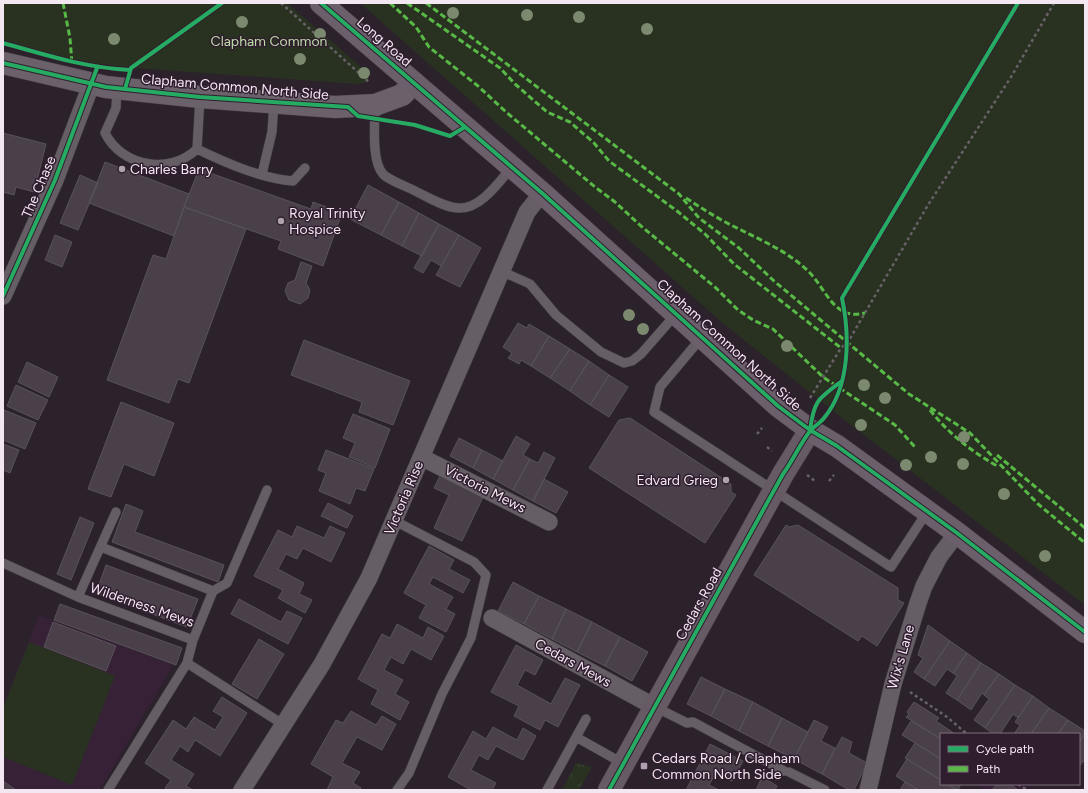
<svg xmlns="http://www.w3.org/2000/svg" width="1088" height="793" font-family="Figtree,sans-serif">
<defs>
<pattern id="grass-tufts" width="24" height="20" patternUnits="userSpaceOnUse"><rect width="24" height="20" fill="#293221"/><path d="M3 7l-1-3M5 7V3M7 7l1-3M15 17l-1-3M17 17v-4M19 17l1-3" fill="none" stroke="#3e4637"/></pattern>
</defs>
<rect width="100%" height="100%" fill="#2c222c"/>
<path fill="#362136" d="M39,615L173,665L100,790H3V707Z
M976,784H1024L1031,790H985Z"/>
<path fill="url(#grass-tufts)" d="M576,763L592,767L579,790H562Z"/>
<path fill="#293221" d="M3,3H287L368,73V82L357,84L108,66L60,57L3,40Z
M360,3H1085V605L842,418L725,325Z
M29,642L115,676L72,785L3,757V708Z"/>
<path fill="#494049" stroke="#5a525a" d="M3,133L46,144L34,192L16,187L14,195L3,192Z
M105,162L189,194L174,236L89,203Z
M199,169L311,209L313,202L342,213L323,266L278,249L281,241L184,207Z
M80,175L98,183L78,230L60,223Z
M368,185L399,202L381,235L350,219Z
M399,202L419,213L402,246L381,235Z
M184,207L246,229L189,383L178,379L169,403L107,380L153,255L166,259Z
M419,213L439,224L422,256L402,246Z
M439,224L459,235L441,266L431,260L423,273L414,268Z
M55,235L72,242L62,267L45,260Z
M459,235L481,248L460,287L436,275Z
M301,262L312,266L306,283L310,290L308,298L300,304L289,300L285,291L288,283L295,280Z
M518,323L527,328L529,324L549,336L531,366L521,360L519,364L508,358L512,353L503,347Z
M549,336L570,349L550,378L531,366Z
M304,340L410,381L393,425L359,412L362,402L291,375Z
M570,349L589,361L570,391L550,378Z
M589,361L609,375L590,405L570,391Z
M27,362L58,377L49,397L18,382Z
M609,375L628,387L609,417L590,405Z
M16,385L48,400L38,420L7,406Z
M121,402L174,423L154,476L124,464L111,497L88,489Z
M4,410L36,423L25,449L3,440Z
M353,414L390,429L375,468L349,457L355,443L343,438Z
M630,418L731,484V492L736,495L705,543L589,468L619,420Z
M516,436L530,444L523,455L530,459L513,490L493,479Z
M459,438L482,450L473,468L450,456Z
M3,444L19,450L10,473L3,470Z
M326,450L374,469L365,491L356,488L350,504L319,491L326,473L318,470Z
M482,450L503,461L493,479L473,468Z
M544,452L555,458L533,501L513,490L530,459L538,463Z
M441,474L484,495L462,541L434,528L449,495L434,488Z
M544,479L568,492L556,513L533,501Z
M328,503L353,516L347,528L321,516Z
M126,504L143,511L135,532L224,565L218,582L112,542Z
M80,517L94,523L71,580L57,574Z
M786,525L789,527L798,525L898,588V600L904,603L877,646L862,636L858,641L754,575Z
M297,526L324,538L330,526L345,533L331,562L303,548L297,559L286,554L278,569L304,583L299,594L312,600L305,613L278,598L283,590L254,576L278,530L292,537Z
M429,546L454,560L449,569L470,580L463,593L433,577L429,584L453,597L446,609L455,614L446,632L419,618L426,605L404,593Z
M106,565L198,599L187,627L96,593Z
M513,582L539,596L524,624L498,611Z
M539,596L566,609L552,639L524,624Z
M239,599L281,622L287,611L302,618L288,644L231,614Z
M60,604L182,648L176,665L54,620Z
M566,609L592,622L577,652L552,639Z
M53,622L116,646L106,671L44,647Z
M592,622L620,637L605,666L577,652Z
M397,624L423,638L428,627L444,636L431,660L411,649L403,664L391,657L384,670L403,680L395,694L409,702L400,720L371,704L378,690L358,679L382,634L390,638Z
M928,625L950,641L924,679L914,672L923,658L918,655Z
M620,637L648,652L632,681L605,666Z
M259,639L284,654L257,699L232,684Z
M950,641L967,653L953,673L947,669L935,686L924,679Z
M516,645L543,660L535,675L525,670L517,685L551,704L565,678L580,685L558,727L545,720L540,730L514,716L519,706L491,692Z
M967,653L981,663L957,700L946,693L957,676L953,673Z
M981,663L999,674L984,695L982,693L971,710L957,700Z
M999,674L1015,685L985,728L974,720L989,699L984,695Z
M701,677L725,689L711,716L687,704Z
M1015,685L1033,696L1018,718L1013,714L1000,734H994L985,728Z
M725,689L753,702L739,731L711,716Z
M1033,696L1049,708L1031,734H1014L1020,725L1015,722Z
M222,697L247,713L220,756L195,740L188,752L180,746L171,760L194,774L186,786L193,790H168L165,788L171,780L145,763L173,720L186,729L194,717L215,730L223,717L213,711Z
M753,702L782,718L768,746L739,731Z
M914,702L939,718L936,721L955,734H941V739L906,717L909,714L907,712Z
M1049,708L1068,720L1058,734H1031Z
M351,711L376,725L382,716L396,724L382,750L357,737L342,763L360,772L353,783L361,788L360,790H327L333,777L311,764L336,720L343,723Z
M782,718L808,732L794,759L768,746Z
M814,720L828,727L821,741L835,748L822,774L794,759Z
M1068,720L1085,731L1079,743V734H1058Z
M911,721L941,739V759L902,735Z
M493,727L517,740L523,728L536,736L523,760L496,746L488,760L479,755L471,770L496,783L492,790H471L448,777L473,731L486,739Z
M1085,734V763L1083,761L1079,767V743Z
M842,737L852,742L849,753L867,763L854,790H849L822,774Z
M915,743L941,759V780L905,758Z
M710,744L743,761L732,781L716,772L709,785L719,790H686Z
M907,759L941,780V784H947L957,790H919L905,782L896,776Z
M762,777L777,786L775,790H756Z
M3,781L16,790H3Z
M905,782L919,790H900Z
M947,784H961L958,790Z
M997,784H1010L1018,790H992Z"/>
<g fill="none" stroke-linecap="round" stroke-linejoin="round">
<g stroke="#494048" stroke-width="10">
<path id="lane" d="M117,88L116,108L105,133C122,167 170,175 197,149L200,97
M375,105C375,122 371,161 383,174C388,180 408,187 415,191C428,197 443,207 458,208C480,210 499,182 512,167
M197,149C226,163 260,178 293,181L305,168
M262,174L272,132L274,102
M501,271L530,284L556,315L601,352L624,363L632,361L641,354L676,314
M702,337L660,387L654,412L891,567L927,512
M395,521L474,562L486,575L471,638L442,694L409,773L397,790
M3,563L78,597L193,640L213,591L101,547
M213,591L227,583L267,490
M78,597L116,512
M187,663L284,725
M655,707L687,723L693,722L784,771
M576,737L624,764
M789,772L825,790
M108,790L187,663L193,640
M547,790L586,719"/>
</g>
<g stroke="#494048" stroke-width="18">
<path id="street" d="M3,296L55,180L91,85
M421,457L549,522
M492,618L655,707
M242,790L322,664L369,578L527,212L542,193
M868,790L893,684L918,603L924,586L939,557L957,533"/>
</g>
<g stroke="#494048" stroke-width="23">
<path id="secondary" d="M3,63L106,87L200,97L335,107L375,105L402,95L414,83"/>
</g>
<g stroke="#494048" stroke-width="23">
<path id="primary" d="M609,790L783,474L810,430"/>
</g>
<g stroke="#494048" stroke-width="23">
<path id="highway" d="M321,3L542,193L778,406L810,430L837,446L957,533L1085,632"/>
</g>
<path stroke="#686268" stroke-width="2.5" stroke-dasharray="3 3" stroke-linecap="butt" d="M281,3L370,83
M810,398L841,348L848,342L928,205L1011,77L1054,3
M757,434L762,428
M767,447L772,451
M807,475L815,481
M829,481L834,475
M910,692L947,717L967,734
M1018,784L1027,790"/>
<use href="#lane" stroke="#655e65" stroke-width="9"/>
<use href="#street" stroke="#655e65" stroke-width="17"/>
<use href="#secondary" stroke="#6b616a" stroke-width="22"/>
<use href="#primary" stroke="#665a65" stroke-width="22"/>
<use href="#highway" stroke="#6c5f6c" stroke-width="22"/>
<path stroke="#58b947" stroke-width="3" stroke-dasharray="6 3" stroke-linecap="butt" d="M63,3L70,38L72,64
M390,3L416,27L429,47L478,86L506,112L595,187L615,202L641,226L716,288L738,310L753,320L773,329L823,377L895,425L915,447
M407,3L500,68L515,84L547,112L570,122L594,143L609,161L677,211L705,234L734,264L841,348
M426,3L679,194L699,218L739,248L774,281L909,394L970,433L1038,504L1085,543
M686,198C704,210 722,221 741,230C765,242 790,253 809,272C827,290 834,321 865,313
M930,410C949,434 972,452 999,467
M997,455L1085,528"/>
<g stroke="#301e2f" stroke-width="6">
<path id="cycleway" d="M321,3L542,193L778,406L810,430L837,446L957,533L1085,632
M3,43C46,55 86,68 130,70
M3,63L106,87L200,97L348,107L358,116L415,125L450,136L465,127
M125,89L131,68L222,3
M3,296L55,180L97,68
M810,430C814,400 818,399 842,381
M609,790L783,474C793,461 800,443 811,430C815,426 820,423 824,418C850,387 850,336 842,298L1018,3"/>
</g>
<use href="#cycleway" stroke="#26ab63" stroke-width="4"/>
</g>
<g fill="#7b896f">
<circle cx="453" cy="13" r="6"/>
<circle cx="527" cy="15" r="6"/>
<circle cx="579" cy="17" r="6"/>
<circle cx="242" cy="22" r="6"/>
<circle cx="647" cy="29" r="6"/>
<circle cx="320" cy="34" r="6"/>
<circle cx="114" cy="39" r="6"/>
<circle cx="300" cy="59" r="6"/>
<circle cx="364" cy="73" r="6"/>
<circle cx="629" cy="315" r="6"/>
<circle cx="643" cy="329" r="6"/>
<circle cx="787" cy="346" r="6"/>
<circle cx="864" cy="385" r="6"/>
<circle cx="885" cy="398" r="6"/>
<circle cx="861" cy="425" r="6"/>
<circle cx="964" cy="437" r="6"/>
<circle cx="931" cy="457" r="6"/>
<circle cx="963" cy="464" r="6"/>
<circle cx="906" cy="465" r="6"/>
<circle cx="1004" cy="494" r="6"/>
<circle cx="1045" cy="556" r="6"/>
</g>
<g fill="#ada2ad" stroke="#301e2f" stroke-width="1.5">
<circle cx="122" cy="169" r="4"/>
<circle cx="281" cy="221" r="4"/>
<circle cx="726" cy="480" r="4"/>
<rect x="640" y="762" width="8" height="8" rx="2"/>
</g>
<g text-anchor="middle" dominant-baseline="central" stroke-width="3" stroke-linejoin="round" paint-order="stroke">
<g font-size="14" fill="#bcdda6" stroke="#301e2f">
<text x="269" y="41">Clapham Common</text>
</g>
<g font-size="14" fill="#f3e7f2" stroke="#301e2f">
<text transform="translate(384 42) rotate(41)">Long Road</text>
<text transform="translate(235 87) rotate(5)">Clapham Common North Side</text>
<text transform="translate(39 187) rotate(-67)">The Chase</text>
<text transform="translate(729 345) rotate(42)">Clapham Common North Side</text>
<text transform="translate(485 489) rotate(27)">Victoria Mews</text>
<text transform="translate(404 498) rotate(-67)">Victoria Rise</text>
<text transform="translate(699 604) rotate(-61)">Cedars Road</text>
<text transform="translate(142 605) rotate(19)">Wilderness Mews</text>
<text transform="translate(901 657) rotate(-74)">Wix's Lane</text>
<text transform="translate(573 663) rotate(29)">Cedars Mews</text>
</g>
<g font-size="14" fill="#f3e7f2" stroke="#301e2f" text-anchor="start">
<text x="130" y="169">Charles Barry</text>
<text x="289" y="213">Royal Trinity<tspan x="289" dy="16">Hospice</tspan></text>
<text x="718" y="480" text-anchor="end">Edvard Grieg</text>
<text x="652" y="758">Cedars Road / Clapham<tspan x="652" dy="16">Common North Side</tspan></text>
</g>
</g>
<rect width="1088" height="793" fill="none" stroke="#f3e7f2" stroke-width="8"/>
<rect x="940" y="733" width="140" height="52" fill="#301e2f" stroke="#7e6e7d"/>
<rect x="948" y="746" width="20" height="6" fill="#26ab63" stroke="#7e6e7d"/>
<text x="976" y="753" font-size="12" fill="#f3e7f2">Cycle path</text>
<rect x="948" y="766" width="20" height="6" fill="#58b947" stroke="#7e6e7d"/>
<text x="976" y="773" font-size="12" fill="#f3e7f2">Path</text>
</svg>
